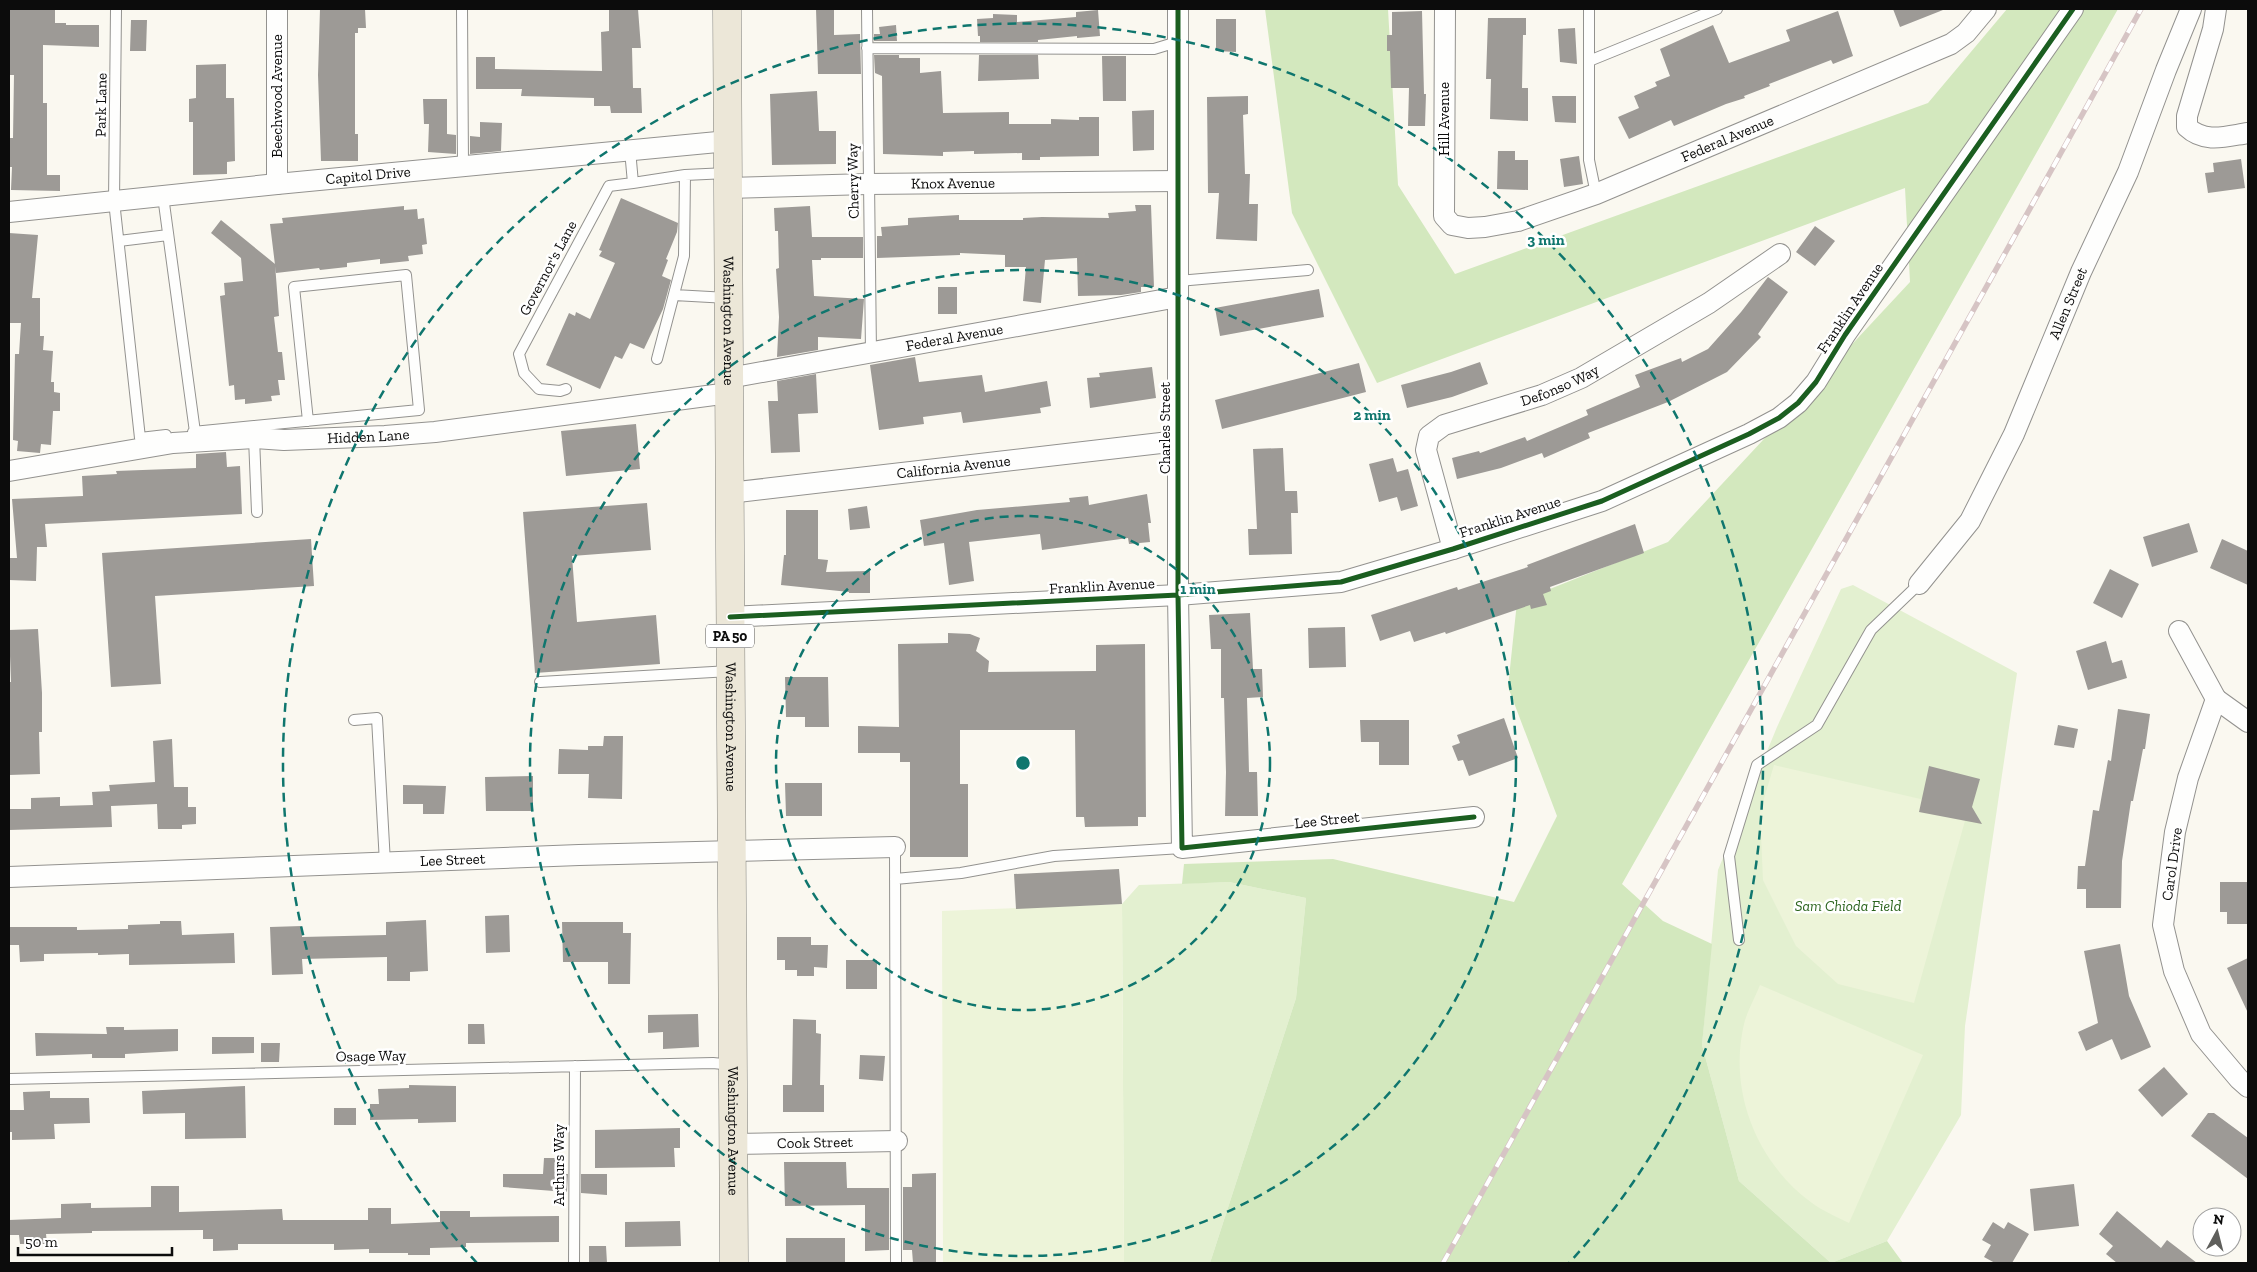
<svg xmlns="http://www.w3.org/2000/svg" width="2257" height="1272" font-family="'Zilla Slab',serif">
<rect width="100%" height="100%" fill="#faf8f0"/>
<path fill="#e3f0d0" d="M1853,585L2017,673L1965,1026L1961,1115L1887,1241L1831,1263L1739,1181L1702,1045L1718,870L1777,727L1841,589Z
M1229,882L1306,898L1296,998L1210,1263H1124L1122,904L1139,885Z"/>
<path fill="#d3e8be" d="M1265,9H1388L1398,185L1455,274L1928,103L2007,9H2118L1622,884L1663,921L1712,944L1702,1045L1739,1181L1831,1263L1887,1241L1903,1263H1210L1296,998L1306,898L1229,882L1182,884L1184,864L1333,859L1514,902L1557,816L1508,687L1517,602L1668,542L1910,282L1905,188L1377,383L1292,213Z"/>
<path fill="#edf4d9" d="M1774,765L1968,810L1914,1003L1838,984L1796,946L1763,880L1760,812Z
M1122,904L1124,1263H943L942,911Z
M1760,985L1923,1055L1849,1223C1837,1217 1823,1211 1812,1203C1757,1163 1728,1092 1744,1024C1747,1011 1755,998 1760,985Z"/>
<path fill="#9d9a96" d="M10,9H55V23H66V25H99V47L43,45V103H47V175H60V191L11,190L12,167H9V138H13L14,75H10Z
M320,9H365L366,28H358V33H355V134H358V161H321L318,75Z
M638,9L641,48H632L633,88H641L642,113H611L610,106H594V98L521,96L522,89H476V57H495V69L602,71L601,32L609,31V10Z
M816,9H834V35L860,34L861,74H818Z
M1893,9H1943V10L1900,27Z
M1098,10L1100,36L1077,38V36L1038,40V42H980V36H978L977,19L993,18V14L1017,15V22L1076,17V12Z
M1422,11L1424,94H1426L1425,126H1408L1409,88H1391L1390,51H1387V35H1392V12Z
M1838,11L1853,56L1833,64L1831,60L1769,84L1770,86L1744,96L1745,98L1726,104L1674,126L1671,120L1629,139L1618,117L1639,108L1634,96L1657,86L1655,82L1670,76L1660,49L1713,25L1729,63L1790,41L1786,30Z
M1488,18H1526V35H1523L1522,88H1528V121L1490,119L1491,79H1486Z
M1216,19H1236V52L1216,51Z
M131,20H147L146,51H130Z
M896,25L897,41H874V34H880L879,27Z
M1575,28L1577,64L1560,62L1558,29Z
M874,55H899V58H920V73L941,71L943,113L1009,112V124H1051V119L1079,120V117H1099V156L1040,157V160H1022V153L974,154V151L943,152V156L883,154L882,76L875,73Z
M979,55H1038L1039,79L978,81Z
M1102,56H1126V101H1103Z
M226,64V98H234L235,161L227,162V174L193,175V122H189V99L196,98V65Z
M817,91L819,131H836V164L772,165L770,94Z
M1248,96V114L1243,115L1245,174H1250L1249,204H1258L1257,241L1216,239L1219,193H1208L1207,97Z
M1552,96H1576V123L1555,122Z
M423,99H447V134L456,135V154L428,152L429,124H424Z
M1154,110V150L1133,151L1132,111Z
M480,122L502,123L501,151L470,154V136L480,137Z
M1498,151H1515V160H1528V190L1497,189Z
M1579,156L1583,184L1564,187L1560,159Z
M2241,159L2245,188L2208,193L2205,173L2214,172L2213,163Z
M621,198L678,223L677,232L666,259L668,260L662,276L671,280L663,309L644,349L630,343L622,359L615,356L600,389L546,365L569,313L575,316L576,312L590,319L615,263L599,256L602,251L599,250Z
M1135,205H1151L1154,287H1141V292L1121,295L1078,296L1077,258L1045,260L1041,303L1023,301L1026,267H1005V255L960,253V255L877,258V236H882L881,227L908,225V218L959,215V220H1023V218L1042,217L1109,218L1108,213L1136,211Z
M404,206V210L417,209L418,219L424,218L427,244L422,245L423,254L408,256L409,261L380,264V259L347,263V267L320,270L319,268L276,273L270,224L283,223L282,218Z
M810,206L812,237H863V258H821V260H812L814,296L864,299L861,339L818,337V350L777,357L779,317L776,269L779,268L778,231H775L774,208Z
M221,220L275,264L279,316L274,317L278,352H282L285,380H278L280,395L271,396L272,401L245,404V399L235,400L234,385L229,386L220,296L225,295L224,283L243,281L241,258L211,233Z
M1815,226L1835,241L1815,266L1796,252Z
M9,233L38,235L32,298H40V336H44L43,350L53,351L51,382H54V392L60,393V411H53L51,445L41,444L40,453L17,451L18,441L13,440L15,354H19L21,323H9Z
M1768,277L1788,292L1758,334L1761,337L1727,372L1668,402L1588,433L1590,438L1544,458L1542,453L1501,468L1457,479L1452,458L1479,451L1480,453L1525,437L1527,441L1588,415L1586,410L1640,387L1635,375L1681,358L1682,362L1708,349L1741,312Z
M938,287H957V314H938Z
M1319,289L1324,317L1220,336L1215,308Z
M915,357L919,382L982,375L985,392L1047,381L1051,406L1040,408L1041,413L963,423L961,412L923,417L924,424L879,430L870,365Z
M1480,362L1488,384L1452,397L1407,408L1401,385L1451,372Z
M1359,363L1366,392L1222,429L1215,400Z
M1152,367L1156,398L1090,408L1087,378L1100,377L1099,373Z
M816,374L818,413L798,414L800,452L771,453L768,401H778L777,381Z
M636,424L640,469L566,476L561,431Z
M1283,448L1285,491H1297L1298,513H1291L1292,554L1249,555L1248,529H1257L1253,449Z
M226,452L227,467L240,466L242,514L45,524L47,547H37L36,581L9,580V558H17L12,499L83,496L82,476L117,474L116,471L196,468V454Z
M1393,458L1397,472L1408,469L1418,506L1401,511L1397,497L1379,502L1369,464Z
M1147,494L1151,523H1148L1150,542L1129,544L1128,538L1042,550L1040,534L969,542L974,581L949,585L944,543L924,546L920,520L977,510L1070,502L1069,498L1088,496L1089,505Z
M647,503L651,550L572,556L577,622L656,615L660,664L535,673L523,512Z
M867,506L870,528L850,530L848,509Z
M786,510H818V559L828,560L826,572L870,571V593H849V592L781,585L784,555H786Z
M2189,523L2198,552L2152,567L2143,537Z
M1635,524L1644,553L1550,587L1551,591L1543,594L1547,605L1531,609L1530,605L1446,634L1445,632L1414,642L1410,631L1380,641L1371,615L1457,587L1458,590L1528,567L1527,565Z
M311,539L314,586L155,596L161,684L111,687L102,553Z
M2222,539L2248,551V585L2210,568Z
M2110,569L2139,584L2122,618L2093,603Z
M1250,613L1253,669H1262L1263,697L1247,698L1249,772H1257L1258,816H1225L1226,772L1224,698H1221V649H1211L1209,615Z
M1345,627L1346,667L1309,668L1308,628Z
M38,629L42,693V732H39L40,774L9,775V682H11L9,630Z
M948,633L970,634L980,638L976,651L989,661L988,672L1096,671V645L1145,644L1146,817H1138V826L1085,827L1084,817H1076L1075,730H960V784H968V857H910V762H900V753H858V726L899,727L898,644L948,643Z
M2106,641L2112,663L2122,660L2127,678L2088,690L2076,651Z
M785,677H828L829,727H805V717H786Z
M2118,709L2150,714L2145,749H2143L2133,801H2131L2122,861L2121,908H2086V889H2077L2078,866H2085L2093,810L2099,811L2108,760L2111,761Z
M1504,718L1518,758L1469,776L1463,760L1458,761L1452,746L1460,743L1457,735Z
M1360,720H1409V765H1379V742H1361Z
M2058,725L2078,729L2074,748L2054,745Z
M604,736H623L622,799L588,798L589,774H558L559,749L588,750V746H603Z
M172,739L174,787H188V807H196V824L182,825V829H158L157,804L111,806L112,827L9,830V809H31V798L60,797V806L93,805L92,792L110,791L109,785L155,782L153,741Z
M1929,766L1980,779L1972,807L1982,824L1919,812Z
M533,776V811H486L485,777Z
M785,783H822V816H786Z
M403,785L446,786L444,814H423V804H403Z
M1119,869L1122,904L1016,909L1014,874Z
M2220,882H2248V924H2227V912H2220Z
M509,915L510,952L486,953L485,916Z
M426,920L428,971L410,972V981H387V957L302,959L303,974L272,975L270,927L302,926V937L386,935V922Z
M160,921H181L182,935L234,933L235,963L129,965V954L98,955V953L44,954V961L20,962L19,945H9V927H77V930L128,929V925L160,924Z
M562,922H623V933H631L630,984H608V962H563Z
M777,937H811V945H828L827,968L814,967V976H797V970H785V960H777Z
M2120,944L2129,996L2151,1047L2121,1060L2112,1039L2086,1051L2078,1032L2098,1023L2084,951Z
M2248,958V1013L2227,968Z
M846,960H877V989H846Z
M698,1014L699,1047L663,1049V1032L648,1033V1015Z
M793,1019L816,1020V1033L821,1034L820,1085H824V1112H783V1085H792Z
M468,1024H484L485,1044H468Z
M106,1027H124V1030L178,1029V1051L125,1054V1058H92V1054L36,1056L35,1033L107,1034Z
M212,1037H254V1053L212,1054Z
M261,1043H280L279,1062H261Z
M860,1055L885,1056L883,1081L859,1079Z
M2164,1067L2188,1094L2162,1117L2138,1090Z
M409,1085L456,1086V1122L418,1123V1119L370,1120V1104H379L378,1089L409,1088Z
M245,1086L246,1138L185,1139V1113L143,1114L142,1091Z
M50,1091V1098H89L90,1123L54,1124L55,1139L12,1140V1132H9V1110H24L23,1092Z
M334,1108H356V1125H334Z
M2208,1113H2214L2248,1138V1179L2191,1136Z
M680,1128V1148H674L675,1167L595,1168V1130Z
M544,1158H559V1174H568L567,1192L503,1187V1174H543Z
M784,1162H846L847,1188H889V1250L865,1251V1205L785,1206Z
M936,1173V1263H913L912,1250H903V1187H912V1174Z
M581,1174H607V1195L581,1193Z
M2074,1184L2079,1226L2034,1231L2030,1189Z
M151,1186H179V1212L282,1209L283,1220H368V1208H391V1224L440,1222V1211H470V1217L559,1216V1242L466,1243V1247L430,1248V1255H408V1253H369V1249L334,1250V1244H238V1250L213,1251V1239H203V1230L92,1231V1233L46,1234L47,1244H20L19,1235H9V1220L61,1218V1204L91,1203V1208L151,1207Z
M2117,1211L2161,1248L2167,1240L2197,1263H2117L2106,1254L2113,1246L2099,1234Z
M680,1221L681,1246L625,1247V1222Z
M1993,1222L2004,1229L2008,1222L2029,1234L2012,1263H1995L1984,1257L1991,1245L1982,1240Z
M786,1238H845V1263H786Z
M589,1246H606L607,1263H589Z"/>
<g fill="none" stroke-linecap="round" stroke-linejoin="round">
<g stroke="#93928f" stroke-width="12">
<path id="service" d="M116,9L114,201L140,438L166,435
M462,9L463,166
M867,9L871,353
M1589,9V160L1596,194
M867,48L1154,49L1177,42
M1589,61L1717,9
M685,175L727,173
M633,183L685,175L684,256L657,359
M163,196L195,432
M119,241L168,235
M1178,281L1308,270
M674,295L728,298
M566,389L560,391L539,389L524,373L519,354L609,186L633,183L630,150
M193,432L419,410L406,275L294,287L308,421
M254,438L257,512
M540,682L730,671
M354,720L377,718L385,863
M895,847L896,1263
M895,879L961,873L1054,856L1182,848
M1739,940L1729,856L1757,765L1817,725L1871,630L1919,584
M9,1079L713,1063L732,1065
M574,1263L575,1066"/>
</g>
<g stroke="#93928f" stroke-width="22">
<g id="minor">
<path d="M1178,9V595L1182,848L1474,817"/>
<path id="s1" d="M1445,9L1444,216L1452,225L1468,228L1485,227L1518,221L1596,194L1951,44L1966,33L1986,9"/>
<path d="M2216,9L2213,29L2187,116V127C2205,144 2227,136 2248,133"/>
<path d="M277,184V9"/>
<path id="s2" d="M728,188L868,184L1178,181"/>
<path id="s3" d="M9,212L277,184L728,141"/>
<path id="s4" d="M729,378L1178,297"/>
<path id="s5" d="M9,471L173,443L254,438L284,440L385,436L435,432L729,393"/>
<path id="s6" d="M729,493L1178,441"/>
<path id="s7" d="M1453,549L1426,450L1429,436L1444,425L1542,395L1581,378L1709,303L1780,254"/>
<path id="s8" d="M1919,584L1970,521L2014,434L2081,272L2128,172L2166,70L2191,9"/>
<path d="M730,617L1178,595L1341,582L1453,549L1602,501L1749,434L1779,418L1798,403L1816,382L1845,335L2073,9"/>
<path d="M2179,631L2216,699L2188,778L2175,832L2163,925L2174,971L2201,1034L2239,1079L2248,1087"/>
<path d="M2216,699L2248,722"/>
<path id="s9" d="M9,877L579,855L895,847"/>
<path id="s10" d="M734,1144L897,1141"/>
</g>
</g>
<g stroke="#80807c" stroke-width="29">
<g id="primary">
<path id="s11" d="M727,9L734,1263"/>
</g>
</g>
<use href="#service" stroke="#fefefd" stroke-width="10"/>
<use href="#minor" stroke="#fefefd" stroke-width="20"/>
<use href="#primary" stroke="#ece7d8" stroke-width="28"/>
<g stroke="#d6c4c4" stroke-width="5.5">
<path id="rail" d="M1443,1263L2141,9"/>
</g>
<use href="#rail" stroke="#fff" stroke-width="4" stroke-dasharray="11" stroke-linecap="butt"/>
<g stroke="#fff" stroke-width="8">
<path id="cycleway" d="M1178,9V595L1182,848L1474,817
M730,617L1178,595L1341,582L1453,549L1602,501L1749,434L1779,418L1798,403L1816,382L1845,335L2073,9"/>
</g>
<use href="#cycleway" stroke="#1b5e20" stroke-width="5"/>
</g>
<g fill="none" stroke="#0f766e" stroke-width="2.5" stroke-dasharray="9 6">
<circle cx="1023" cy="763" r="247"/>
<circle cx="1023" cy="763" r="493"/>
<path d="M477 1263A740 740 0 1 1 1569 1263"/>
</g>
<g text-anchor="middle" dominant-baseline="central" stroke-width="5" stroke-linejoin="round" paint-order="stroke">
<rect fill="#fff" stroke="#555" stroke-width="1" x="706" y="624.5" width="48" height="23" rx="4"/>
<g font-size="14" font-weight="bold" fill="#0c0c0c">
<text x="730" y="636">PA 50</text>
</g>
<g font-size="15" fill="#0c0c0c" stroke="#fff">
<text transform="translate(277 96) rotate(-90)">Beechwood Avenue</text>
<text transform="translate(101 105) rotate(-89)">Park Lane</text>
<text transform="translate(1444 119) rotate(-90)">Hill Avenue</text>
<text stroke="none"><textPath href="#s1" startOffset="511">Federal Avenue</textPath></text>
<text stroke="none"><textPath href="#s3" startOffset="361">Capitol Drive</textPath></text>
<text transform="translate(853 181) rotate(-91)">Cherry Way</text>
<text stroke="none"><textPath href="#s2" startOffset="225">Knox Avenue</textPath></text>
<text transform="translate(548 268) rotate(-62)">Governor's Lane</text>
<text stroke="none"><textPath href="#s8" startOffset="320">Allen Street</textPath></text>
<text transform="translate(1850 308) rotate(-56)">Franklin Avenue</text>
<text stroke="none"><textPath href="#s11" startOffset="312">Washington Avenue</textPath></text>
<text stroke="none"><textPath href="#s4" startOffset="229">Federal Avenue</textPath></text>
<text stroke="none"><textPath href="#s7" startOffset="258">Defonso Way</textPath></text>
<text transform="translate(1165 428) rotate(-90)">Charles Street</text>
<text stroke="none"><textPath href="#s5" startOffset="362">Hidden Lane</textPath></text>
<text stroke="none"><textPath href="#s6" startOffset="226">California Avenue</textPath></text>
<text transform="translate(1510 517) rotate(-18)">Franklin Avenue</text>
<text transform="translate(1102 586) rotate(-3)">Franklin Avenue</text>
<text stroke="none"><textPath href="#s11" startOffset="718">Washington Avenue</textPath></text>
<text transform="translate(1327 820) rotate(-6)">Lee Street</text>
<text stroke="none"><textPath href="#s9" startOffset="444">Lee Street</textPath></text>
<text transform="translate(2172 864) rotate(-82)">Carol Drive</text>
<text transform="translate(371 1056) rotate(-1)">Osage Way</text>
<text stroke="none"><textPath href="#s11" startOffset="1122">Washington Avenue</textPath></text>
<text stroke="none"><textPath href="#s10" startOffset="81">Cook Street</textPath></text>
<text transform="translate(559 1165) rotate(-90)">Arthurs Way</text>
</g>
<g font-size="15" font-style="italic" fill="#2b641d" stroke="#fff">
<text x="1848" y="906">Sam Chioda Field</text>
</g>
</g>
<circle cx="1023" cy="763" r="8" fill="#0f766e" stroke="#fff" stroke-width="2.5"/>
<g font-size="15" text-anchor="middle" font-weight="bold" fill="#0f766e" stroke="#fff" stroke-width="5" stroke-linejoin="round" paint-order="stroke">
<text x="1546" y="245">3 min</text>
<text x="1372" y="420">2 min</text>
<text x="1198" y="594">1 min</text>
</g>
<rect width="2257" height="1272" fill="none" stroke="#0c0c0c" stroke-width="20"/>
<g transform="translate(2217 1232) rotate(7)"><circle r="24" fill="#ffffff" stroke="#9e9e9e"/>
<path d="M0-4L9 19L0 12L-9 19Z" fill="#5f5f5c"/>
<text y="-8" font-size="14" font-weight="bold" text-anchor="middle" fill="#0c0c0c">N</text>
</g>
<path d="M18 1247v8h154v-8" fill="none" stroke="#0c0c0c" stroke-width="2.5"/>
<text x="25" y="1247" font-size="15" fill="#0c0c0c" stroke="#ffffff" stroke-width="4" paint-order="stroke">50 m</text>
</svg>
